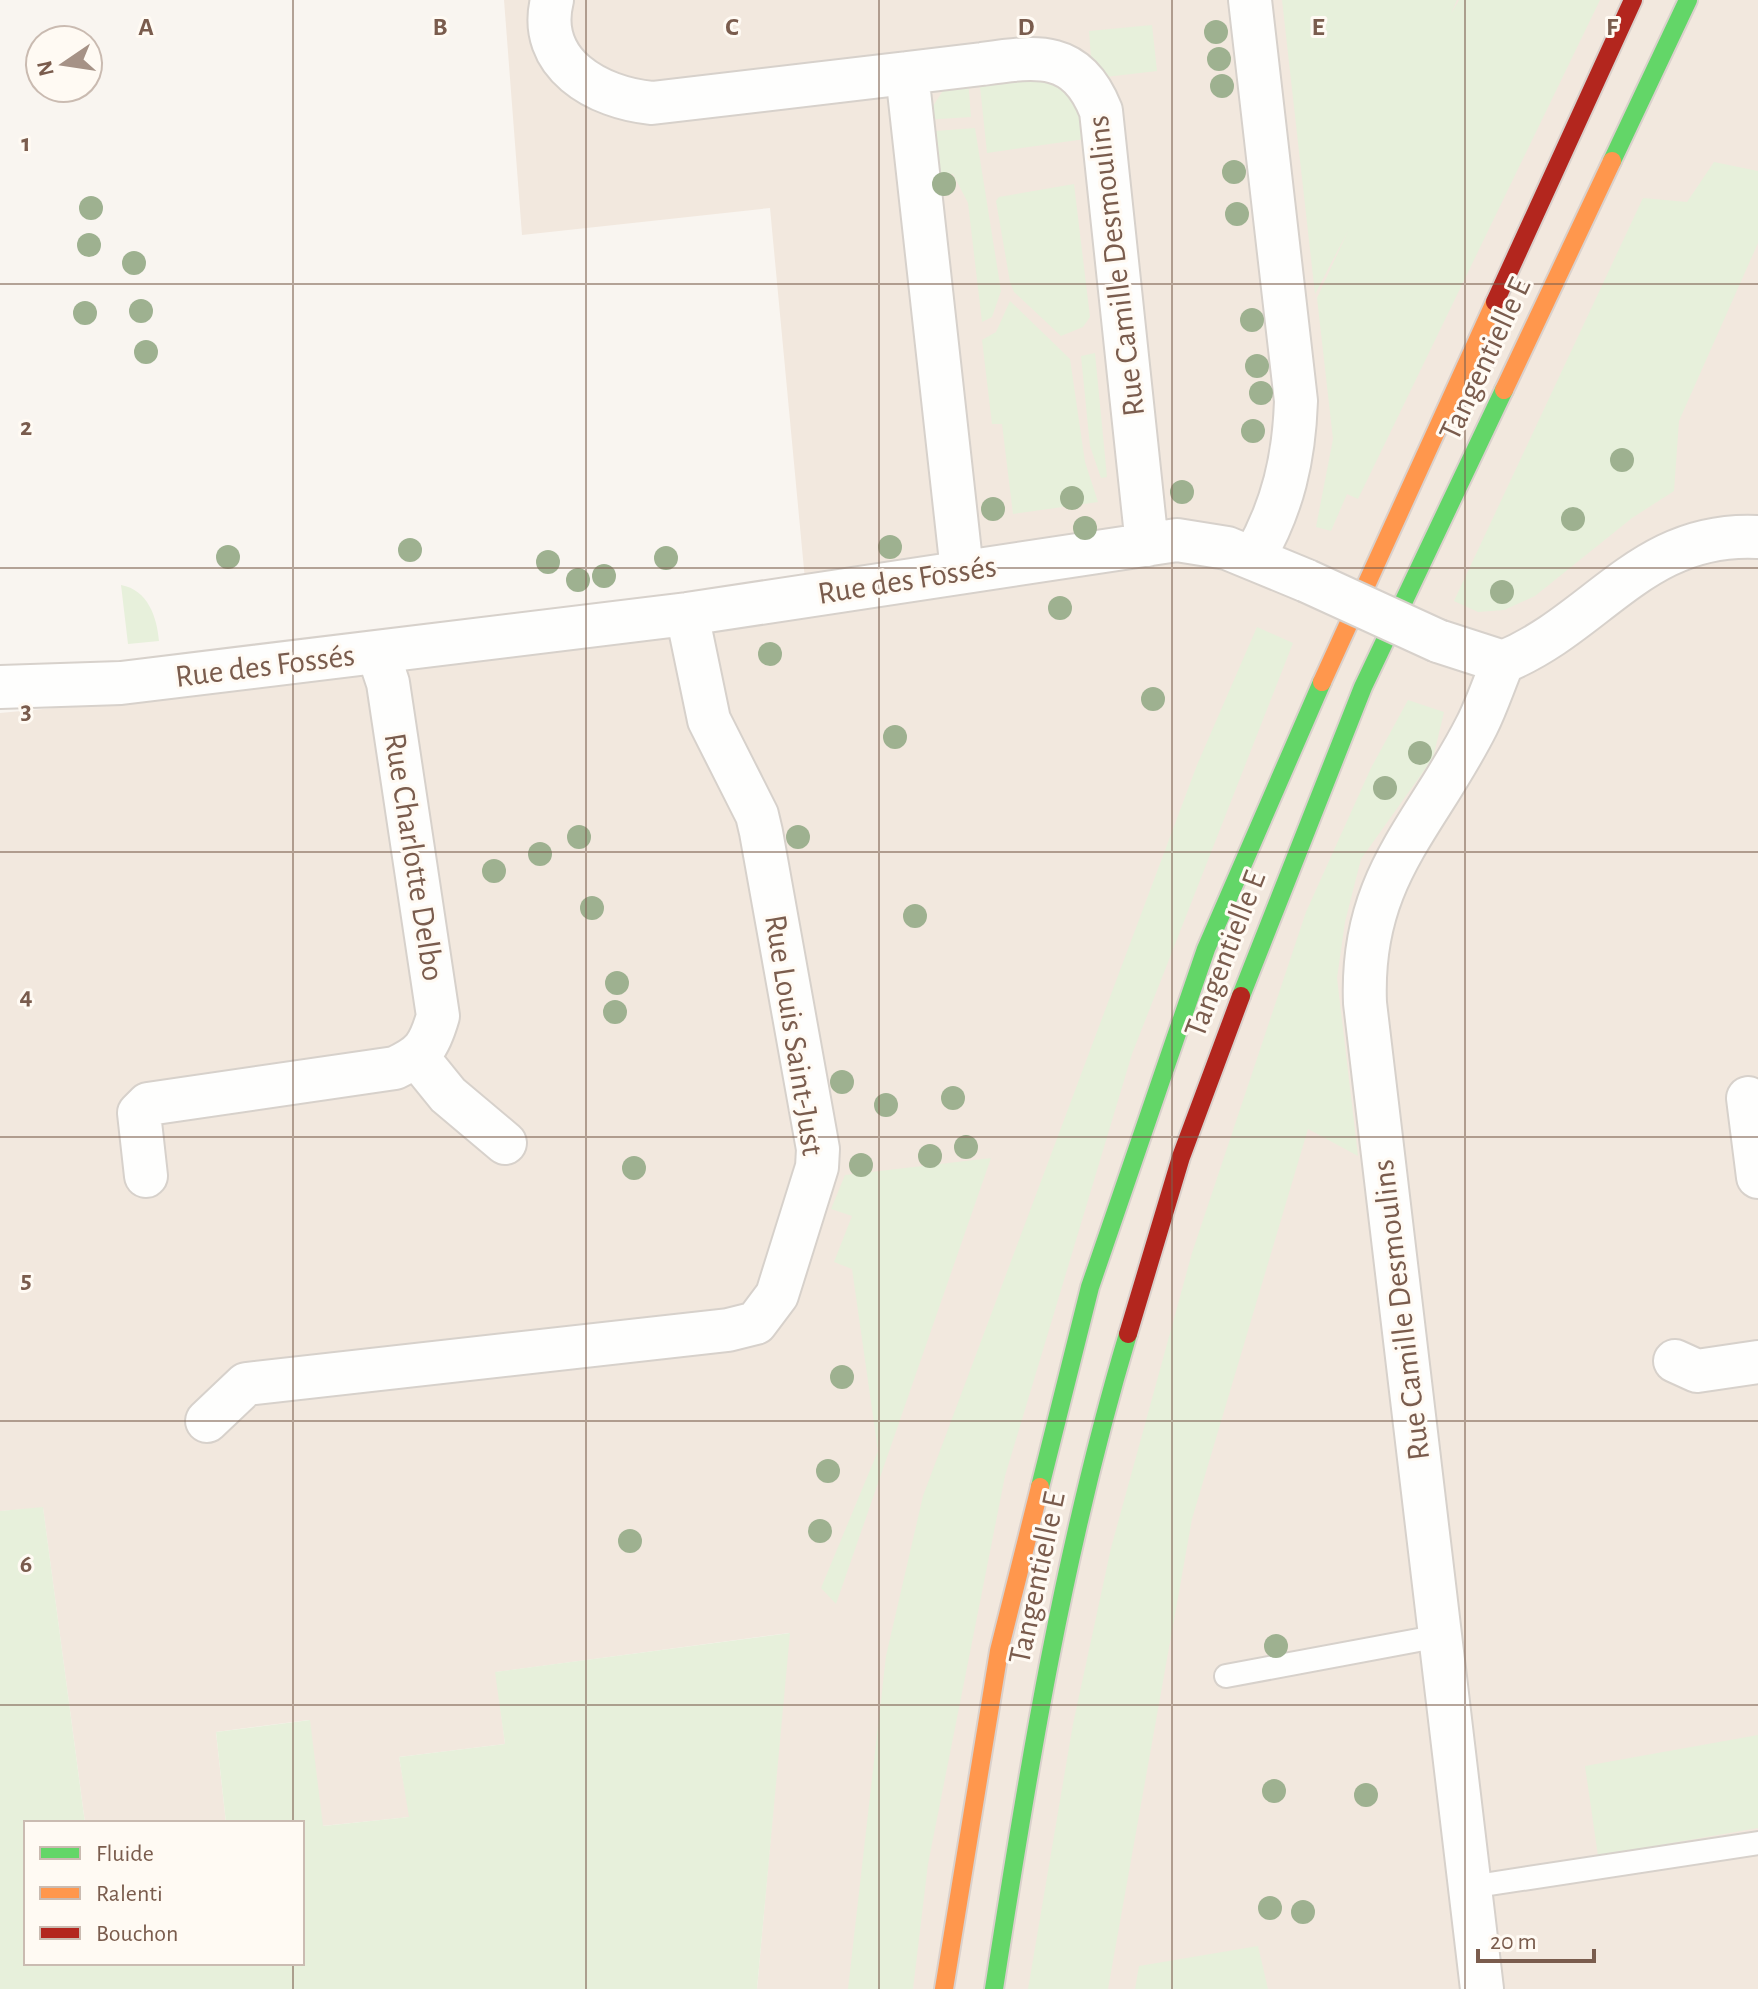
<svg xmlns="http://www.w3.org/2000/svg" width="1758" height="1989" font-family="'Alegreya Sans',sans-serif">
<rect width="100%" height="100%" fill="#f9f5f0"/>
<path fill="#f2e8de" d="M504,0H1758V1989H757L789,1633L496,1672L505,1744L399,1757L410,1817L322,1826L309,1720L216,1732L226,1823H85L43,1508L0,1511V713L236,691L808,612L770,208L522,235Z"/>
<path fill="#e7f0db" d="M1282,0H1457L1451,14L1459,0H1600L1358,499L1347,494L1331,531L1316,527L1333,439L1317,298L1348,231L1315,294Z
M1152,25L1157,71L1097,78L1092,71L1089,31Z
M979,77C1036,80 1074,70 1085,139L987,153Z
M968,78L971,117L924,120L944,89Z
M975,128L1001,291L992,317L982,322L968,203L953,174L928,172L922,132Z
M1714,162L1758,171V243L1679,421L1674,491L1632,518L1535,596L1504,610L1478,612L1454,601L1643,198L1687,202Z
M1074,184L1090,317L1083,327L1061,336L1014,292L1010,282L996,201L999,197Z
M1010,301L1070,359L1085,462L1098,502L1013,514L1002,424H992L982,340L996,332Z
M1095,353L1107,477L1101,478L1090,446L1081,356Z
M121,585C148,590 157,617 159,641L128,644Z
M1257,627L1293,643L1132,1054L1005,1476L928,1864L913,1989H848L886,1656L923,1496L1197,765Z
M1408,700L1444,712L1433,758L1361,859L1345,922L1337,978L1358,1156L1308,1129L1192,1519L1108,1989H1028L1073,1724L1111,1548L1192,1253L1306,912L1371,768Z
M991,1158L836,1604L821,1588L878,1451L852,1269L834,1262L852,1216L831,1209L845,1175Z
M43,1507L85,1823H26V1963H302V1823H226L216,1732L310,1720L323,1826L409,1817L399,1757L505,1744L495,1672L790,1633L757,1989H0V1511Z
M1758,1735V1828L1598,1856L1585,1766Z
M1258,1946L1268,1989H1135L1139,1966Z"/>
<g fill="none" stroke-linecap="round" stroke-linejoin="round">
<g stroke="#d7d1cb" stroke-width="26">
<path id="lane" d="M1226,1676L1440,1636
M1470,1887L1758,1843"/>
</g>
<g stroke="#d7d1cb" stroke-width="46">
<path id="street" d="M552,0C536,64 598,98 652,103L907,73L962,571
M1250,0L1296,401C1294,458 1283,507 1254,557
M907,73C932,70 957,67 982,64C1038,56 1077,50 1101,111L1147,545
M1438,641L1503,662C1598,623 1642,531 1758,537
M0,687L121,683L687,614L1177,540L1227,548L1307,581
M418,1058L448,1095L505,1143
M1748,1098L1758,1177
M146,1176L139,1113L148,1104L395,1068C423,1055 429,1047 438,1016L388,683L378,653
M1675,1361L1697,1371L1758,1362
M207,1421L246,1384L728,1330L756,1323L777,1295L817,1167L818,1149L761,832L757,815L709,720L687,614
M1482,1989L1365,1003C1360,877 1425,828 1477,725C1487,705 1494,683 1503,662"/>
</g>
<g stroke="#dad1cc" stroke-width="22">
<path id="fast" d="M1612,161L1688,0
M1241,996L1363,687L1504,390
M1040,1487L1090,1287L1206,949L1322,682
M994,1989C1028,1769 1064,1548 1128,1334"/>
</g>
<g stroke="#dad1cc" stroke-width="22">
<path id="slow" d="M1504,390L1612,161
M1322,682L1495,302
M944,1989L999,1651L1040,1487"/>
</g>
<g stroke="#dad1cc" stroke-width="22">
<path id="jam" d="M1495,302L1633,0
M1128,1334L1181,1157L1241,996"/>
</g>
<use href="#lane" stroke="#fefefd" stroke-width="22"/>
<use href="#street" stroke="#fefefd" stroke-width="42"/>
<use href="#fast" stroke="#63d668" stroke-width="18"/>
<use href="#slow" stroke="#ff974d" stroke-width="18"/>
<use href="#jam" stroke="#b3261e" stroke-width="18"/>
<g stroke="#d7d1cb" stroke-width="46" stroke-linecap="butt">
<path id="street-bridge" d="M1307,581L1438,641"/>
</g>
<use href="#street-bridge" stroke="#fefefd" stroke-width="42"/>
</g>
<g fill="#9eb190">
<circle cx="1216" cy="32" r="12"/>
<circle cx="1219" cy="59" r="12"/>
<circle cx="1222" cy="86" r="12"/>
<circle cx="1234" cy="172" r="12"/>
<circle cx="944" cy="184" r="12"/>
<circle cx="91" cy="208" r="12"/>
<circle cx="1237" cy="214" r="12"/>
<circle cx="89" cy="245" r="12"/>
<circle cx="134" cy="263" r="12"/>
<circle cx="141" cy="311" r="12"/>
<circle cx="85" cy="313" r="12"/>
<circle cx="1252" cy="320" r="12"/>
<circle cx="146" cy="352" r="12"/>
<circle cx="1257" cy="366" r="12"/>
<circle cx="1261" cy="393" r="12"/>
<circle cx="1253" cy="431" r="12"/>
<circle cx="1622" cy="460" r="12"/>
<circle cx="1182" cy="492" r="12"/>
<circle cx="1072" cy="498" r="12"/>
<circle cx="993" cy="509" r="12"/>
<circle cx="1573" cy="519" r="12"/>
<circle cx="1085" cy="528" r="12"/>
<circle cx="890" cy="547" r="12"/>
<circle cx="410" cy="550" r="12"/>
<circle cx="228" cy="557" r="12"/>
<circle cx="666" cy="558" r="12"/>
<circle cx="548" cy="562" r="12"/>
<circle cx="604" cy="576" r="12"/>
<circle cx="578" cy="580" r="12"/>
<circle cx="1502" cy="592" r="12"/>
<circle cx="1060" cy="608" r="12"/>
<circle cx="770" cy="654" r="12"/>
<circle cx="1153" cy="699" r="12"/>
<circle cx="895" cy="737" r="12"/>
<circle cx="1420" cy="753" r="12"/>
<circle cx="1385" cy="788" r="12"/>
<circle cx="579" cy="837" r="12"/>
<circle cx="798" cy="837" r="12"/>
<circle cx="540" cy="854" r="12"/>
<circle cx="494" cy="871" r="12"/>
<circle cx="592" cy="908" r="12"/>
<circle cx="915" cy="916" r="12"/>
<circle cx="617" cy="983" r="12"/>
<circle cx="615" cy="1012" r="12"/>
<circle cx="842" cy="1082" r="12"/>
<circle cx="953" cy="1098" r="12"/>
<circle cx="886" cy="1105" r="12"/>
<circle cx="966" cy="1147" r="12"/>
<circle cx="930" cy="1156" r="12"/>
<circle cx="861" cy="1165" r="12"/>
<circle cx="634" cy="1168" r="12"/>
<circle cx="842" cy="1377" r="12"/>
<circle cx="828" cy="1471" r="12"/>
<circle cx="820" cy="1531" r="12"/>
<circle cx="630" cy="1541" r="12"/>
<circle cx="1276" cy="1646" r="12"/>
<circle cx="1274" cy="1791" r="12"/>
<circle cx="1366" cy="1795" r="12"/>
<circle cx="1270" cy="1908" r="12"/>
<circle cx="1303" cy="1912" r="12"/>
</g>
<path fill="none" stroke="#7a5c4d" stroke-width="2" stroke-opacity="0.55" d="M293,0V1823M586,0V1989M879,0V1989M1172,0V1989M1465,0V1989M0,284H1758M0,568H1758M0,852H1758M0,1137H1758M0,1421H1758M0,1705H1758M293,1963V1989"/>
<g text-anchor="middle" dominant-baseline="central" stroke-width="6" stroke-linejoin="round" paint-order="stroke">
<g font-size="32" fill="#7a5c4d" stroke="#fffaf3">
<text transform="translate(1116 266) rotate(-97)">Rue Camille Desmoulins</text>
<text transform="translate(1485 359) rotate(-65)">Tangentielle E</text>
<text transform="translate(907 580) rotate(-9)">Rue des Fossés</text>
<text transform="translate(265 666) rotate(-7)">Rue des Fossés</text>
<text transform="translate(414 857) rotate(81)">Rue Charlotte Delbo</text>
<text transform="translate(1225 954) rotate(-69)">Tangentielle E</text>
<text transform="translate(794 1035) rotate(81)">Rue Louis Saint-Just</text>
<text transform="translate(1401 1310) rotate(-97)">Rue Camille Desmoulins</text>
<text transform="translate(1037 1578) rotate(-78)">Tangentielle E</text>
</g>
</g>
<g font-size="26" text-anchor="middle" font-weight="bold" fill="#7a5c4d" stroke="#fffaf3" stroke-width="6" stroke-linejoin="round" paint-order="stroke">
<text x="146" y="35">A</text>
<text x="440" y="35">B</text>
<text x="732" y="35">C</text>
<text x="1026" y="35">D</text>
<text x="1318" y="35">E</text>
<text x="1612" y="35">F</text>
<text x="26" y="151">1</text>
<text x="26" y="435">2</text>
<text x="26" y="719">3</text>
<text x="26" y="1004">4</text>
<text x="26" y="1288">5</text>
<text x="26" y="1572">6</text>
</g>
<rect x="24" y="1821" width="280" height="144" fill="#fffaf3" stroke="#cabbb1" stroke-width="2"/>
<rect x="40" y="1847" width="40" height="12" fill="#63d668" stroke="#cabbb1" stroke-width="2"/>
<text x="96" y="1861" font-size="24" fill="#7a5c4d">Fluide</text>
<rect x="40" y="1887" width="40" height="12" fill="#ff974d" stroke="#cabbb1" stroke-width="2"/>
<text x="96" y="1901" font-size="24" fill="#7a5c4d">Ralenti</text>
<rect x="40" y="1927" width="40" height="12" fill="#b3261e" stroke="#cabbb1" stroke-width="2"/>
<text x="96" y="1941" font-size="24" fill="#7a5c4d">Bouchon</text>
<g transform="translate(64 64) rotate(257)"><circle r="38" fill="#fffaf3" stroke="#cabbb1" stroke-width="2"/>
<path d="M0-6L14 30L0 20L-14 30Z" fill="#a69286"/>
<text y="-12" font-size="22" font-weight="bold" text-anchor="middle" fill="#7a5c4d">N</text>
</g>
<path d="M1478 1949v12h116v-12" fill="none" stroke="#7a5c4d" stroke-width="4"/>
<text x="1490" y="1949" font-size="24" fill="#7a5c4d" stroke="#fffaf3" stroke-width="6" paint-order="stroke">20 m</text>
</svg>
